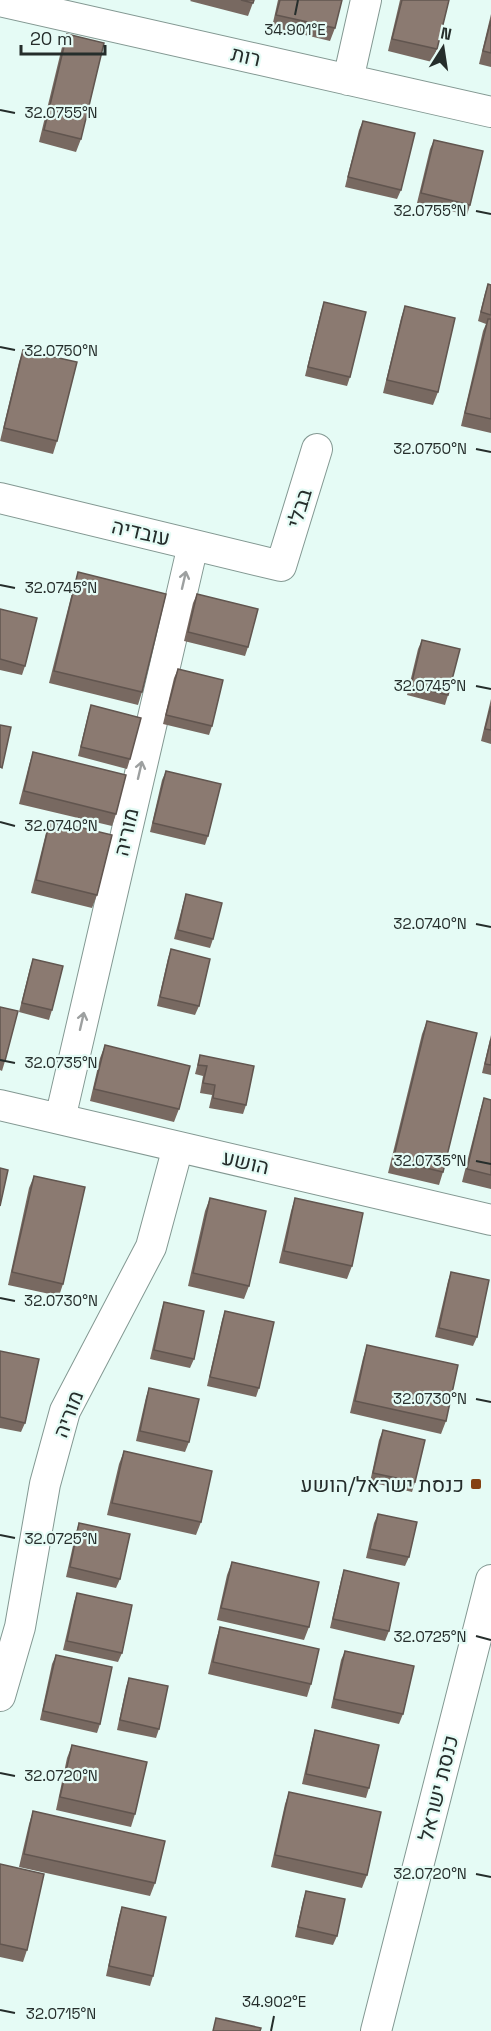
<svg xmlns="http://www.w3.org/2000/svg" width="491" height="2031" font-family="'Space Grotesk',Heebo,sans-serif">
<rect width="100%" height="100%" fill="#e5fbf5"/>
<g fill="none" stroke-linecap="round" stroke-linejoin="round">
<g stroke="#839892" stroke-width="32">
<path id="minor" d="M0,1L491,112
M348,80L366,0
M0,498L281,566L317,449
M0,1105L491,1220
M60,1119L193,545
M0,1696L20,1627L45,1484L65,1411L151,1247L178,1147
M376,2031L491,1580"/>
</g>
<use href="#minor" stroke="#fff" stroke-width="30"/>
</g>
<path fill="#786961" d="M191,0H254L248,16L190,1Z
M278,0H342L335,28L330,41L272,27Z
M400,0H449L437,49L432,62L388,51Z
M491,14V67L479,64Z
M67,34L81,139L76,152L39,142L62,47Z
M363,121L401,190L397,199L345,187L359,130Z
M434,140L470,205L467,215L417,203L430,149Z
M488,284L491,285V433L461,426L483,331L486,324L478,321L485,293Z
M324,302L350,377L347,386L305,376L321,311Z
M405,306L438,392L433,405L383,393L401,318Z
M23,350L57,441L53,454L0,441L19,362Z
M78,572L142,692L138,705L49,683L74,585Z
M197,594L248,647L245,656L184,641L193,603Z
M0,609L25,666L22,675L0,670Z
M422,640L448,695L445,705L407,695L418,649Z
M178,669L212,726L209,735L163,724L174,678Z
M491,699V744L481,741Z
M91,705L130,759L127,769L78,756L88,715Z
M33,752L116,814L112,826L19,804L29,765Z
M166,771L208,836L205,845L150,832L162,780Z
M50,820L97,895L92,908L31,893L46,833Z
M186,894L213,939L210,948L174,939L183,904Z
M171,949L199,1006L195,1015L157,1006L168,958Z
M33,959L52,1010L49,1020L19,1012L30,968Z
M0,1007L5,1061L2,1071L0,1070Z
M427,1021L443,1172L439,1185L388,1173L422,1034Z
M491,1035V1075L482,1073Z
M105,1045L179,1109L174,1122L90,1101L100,1058Z
M200,1055L246,1105L243,1114L209,1108L212,1095L200,1093L203,1076L195,1074Z
M484,1098L491,1100V1189L462,1182L480,1111Z
M34,1176L63,1284L59,1296L8,1285L29,1188Z
M210,1198L249,1286L244,1299L188,1286L205,1211Z
M295,1198L352,1266L347,1279L279,1263L291,1211Z
M451,1272L477,1337L473,1346L435,1337L448,1281Z
M164,1302L194,1359L190,1368L150,1359L161,1311Z
M225,1311L259,1388L256,1397L207,1386L222,1320Z
M367,1345L446,1421L441,1434L350,1413L363,1358Z
M0,1351L25,1423L21,1432L0,1428Z
M149,1388L189,1442L185,1452L136,1441L146,1397Z
M383,1430L415,1482L412,1492L370,1482L379,1440Z
M124,1451L201,1522L196,1535L107,1515L119,1464Z
M378,1514L409,1557L405,1566L366,1558L374,1523Z
M79,1523L120,1579L116,1588L66,1577L76,1532Z
M232,1562L309,1627L304,1640L217,1620L227,1575Z
M344,1570L389,1631L385,1641L330,1628L341,1580Z
M77,1593L122,1653L118,1662L63,1650L74,1602Z
M220,1627L311,1684L307,1697L208,1674L216,1640Z
M345,1651L403,1714L399,1724L331,1708L341,1660Z
M56,1655L100,1724L97,1733L40,1720L52,1664Z
M129,1678L159,1729L156,1738L117,1730L126,1687Z
M315,1730L369,1788L366,1798L302,1784L312,1740Z
M72,1745L135,1814L131,1827L56,1810L67,1758Z
M289,1792L367,1875L362,1888L271,1867L285,1804Z
M33,1811L155,1883L150,1896L19,1867L29,1824Z
M0,1864L27,1950L23,1962L0,1957Z
M306,1891L337,1936L333,1945L295,1937L303,1900Z
M122,1907L153,1976L150,1986L106,1976L119,1916Z"/>
<path fill="#8b7a71" stroke="#61554f" stroke-width="1.5" d="M241,0H254L253,3Z
M280,0H342L335,28L276,15Z
M402,0H449L437,49L392,39Z
M491,20V53L483,51Z
M67,34L104,43L81,139L44,130Z
M363,121L415,133L401,190L348,177Z
M434,140L483,151L470,205L421,193Z
M488,284L491,285V315L481,312Z
M324,302L366,312L350,377L308,367Z
M405,306L455,318L438,392L387,380Z
M488,319H491V419L465,413Z
M23,350L77,362L57,441L4,428Z
M78,572L166,594L142,692L54,671Z
M197,594L258,609L248,647L188,632Z
M0,609L37,618L25,666L0,659Z
M422,640L460,649L448,695L411,686Z
M178,669L223,680L212,726L166,715Z
M91,705L141,718L130,759L81,747Z
M491,706V730L485,729Z
M0,725L11,727L2,768L0,767Z
M33,752L126,775L116,814L24,791Z
M166,771L221,784L208,836L153,823Z
M50,820L112,835L97,895L36,880Z
M186,894L222,903L213,939L178,930Z
M171,949L210,959L199,1006L160,997Z
M33,959L63,966L52,1010L22,1003Z
M0,1007L18,1011L5,1061L0,1060Z
M427,1021L477,1033L443,1172L393,1160Z
M491,1039V1065L485,1064Z
M105,1045L190,1066L179,1109L94,1089Z
M200,1055L254,1066L246,1105L213,1098L215,1085L203,1083L207,1066L198,1065Z
M484,1098L491,1100V1175L467,1169Z
M0,1168L8,1170L0,1206Z
M34,1176L85,1187L63,1284L12,1272Z
M210,1198L266,1211L249,1286L193,1273Z
M295,1198L363,1213L352,1266L284,1251Z
M451,1272L489,1280L477,1337L439,1328Z
M164,1302L204,1311L194,1359L154,1350Z
M225,1311L274,1322L259,1388L210,1377Z
M367,1345L458,1365L446,1421L355,1401Z
M0,1351L39,1359L25,1423L0,1417Z
M149,1388L199,1399L189,1442L140,1431Z
M383,1430L425,1440L415,1482L373,1473Z
M124,1451L212,1471L201,1522L112,1503Z
M378,1514L417,1522L409,1557L370,1549Z
M79,1523L130,1534L120,1579L70,1567Z
M232,1562L319,1582L309,1627L221,1608Z
M344,1570L399,1583L389,1631L333,1619Z
M77,1593L132,1605L122,1653L67,1641Z
M220,1627L319,1649L311,1684L213,1662Z
M345,1651L414,1666L403,1714L334,1699Z
M56,1655L112,1667L100,1724L43,1711Z
M129,1678L168,1686L159,1729L120,1720Z
M315,1730L379,1745L369,1788L306,1774Z
M72,1745L147,1762L135,1814L60,1797Z
M289,1792L381,1812L367,1875L275,1855Z
M33,1811L165,1841L155,1883L24,1854Z
M0,1864L44,1874L27,1950L0,1944Z
M306,1891L345,1899L337,1936L298,1927Z
M122,1907L166,1917L153,1976L109,1966Z
M216,2018L261,2028L260,2031H213Z"/>
<defs><path id="oneway-shaft" d="M-6 0H5M1.5-3L5.5 0L1.5 3" fill="none" stroke-width="1.6" stroke-linecap="round" stroke-linejoin="round" transform="scale(1.5)"/></defs>
<g stroke="#9da0a0">
<use href="#oneway-shaft" transform="translate(184 580) rotate(-77)"/>
<use href="#oneway-shaft" transform="translate(140 770) rotate(-77)"/>
<use href="#oneway-shaft" transform="translate(82 1021) rotate(-77)"/>
</g>
<path fill="none" stroke="#252d2b" stroke-width="2" d="M295,15L298,0M0,110L15,113M476,211L491,214M0,347L15,350M476,449L491,452M0,585L15,588M476,686L491,689M0,822L15,826M476,924L491,927M0,1060L15,1063M476,1161L491,1164M0,1298L15,1301M476,1399L491,1402M0,1535L15,1538M476,1636L491,1640M0,1773L15,1776M476,1874L491,1877M0,2010L15,2013M271,2031L274,2016"/>
<rect fill="#844113" stroke="#e5fbf5" stroke-width="2" x="470" y="1478" width="12" height="12" rx="3"/>
<g text-anchor="middle" dominant-baseline="central" stroke-width="4.5" stroke-linejoin="round" paint-order="stroke">
<g font-size="21" fill="#252d2b" stroke="#e5fbf5">
<text transform="translate(246 56) rotate(13)">רות</text>
<text transform="translate(299 508) rotate(-73)">בבלי</text>
<text transform="translate(141 532) rotate(13)">עובדיה</text>
<text transform="translate(126 832) rotate(-77)">מוריה</text>
<text transform="translate(246 1162) rotate(13)">הושע</text>
<text transform="translate(68 1414) rotate(-69)">מוריה</text>
<text transform="translate(438 1788) rotate(-76)">כנסת ישראל</text>
</g>
<g font-size="21" fill="#252d2b" stroke="#e5fbf5" text-anchor="end">
<text x="464" y="1484">כנסת ישראל/הושע</text>
</g>
</g>
<g font-size="15" text-anchor="middle" fill="#252d2b" stroke="#e5fbf5" stroke-width="4.5" stroke-linejoin="round" paint-order="stroke">
<text x="295" y="35">34.901°E</text>
<text x="61" y="118">32.0755°N</text>
<text x="430" y="216">32.0755°N</text>
<text x="61" y="356">32.0750°N</text>
<text x="430" y="454">32.0750°N</text>
<text x="61" y="593">32.0745°N</text>
<text x="430" y="691">32.0745°N</text>
<text x="61" y="831">32.0740°N</text>
<text x="430" y="929">32.0740°N</text>
<text x="61" y="1068">32.0735°N</text>
<text x="430" y="1166">32.0735°N</text>
<text x="61" y="1306">32.0730°N</text>
<text x="430" y="1404">32.0730°N</text>
<text x="61" y="1544">32.0725°N</text>
<text x="430" y="1642">32.0725°N</text>
<text x="61" y="1781">32.0720°N</text>
<text x="430" y="1879">32.0720°N</text>
<text x="274" y="2007">34.902°E</text>
<text x="61" y="2019">32.0715°N</text>
</g>
<g transform="translate(443 48) rotate(12)" stroke="#e5fbf5" stroke-width="4.5" paint-order="stroke">
<path d="M0-4.5L10 22L0 15L-10 22Z" fill="#252d2b"/>
<text y="-9" font-size="16" font-weight="bold" text-anchor="middle" fill="#252d2b">N</text>
</g>
<path d="M21 45v9h84v-9" fill="none" stroke="#252d2b" stroke-width="3"/>
<text x="30" y="45" font-size="18" fill="#252d2b" stroke="#e5fbf5" stroke-width="4.5" paint-order="stroke">20 m</text>
</svg>
